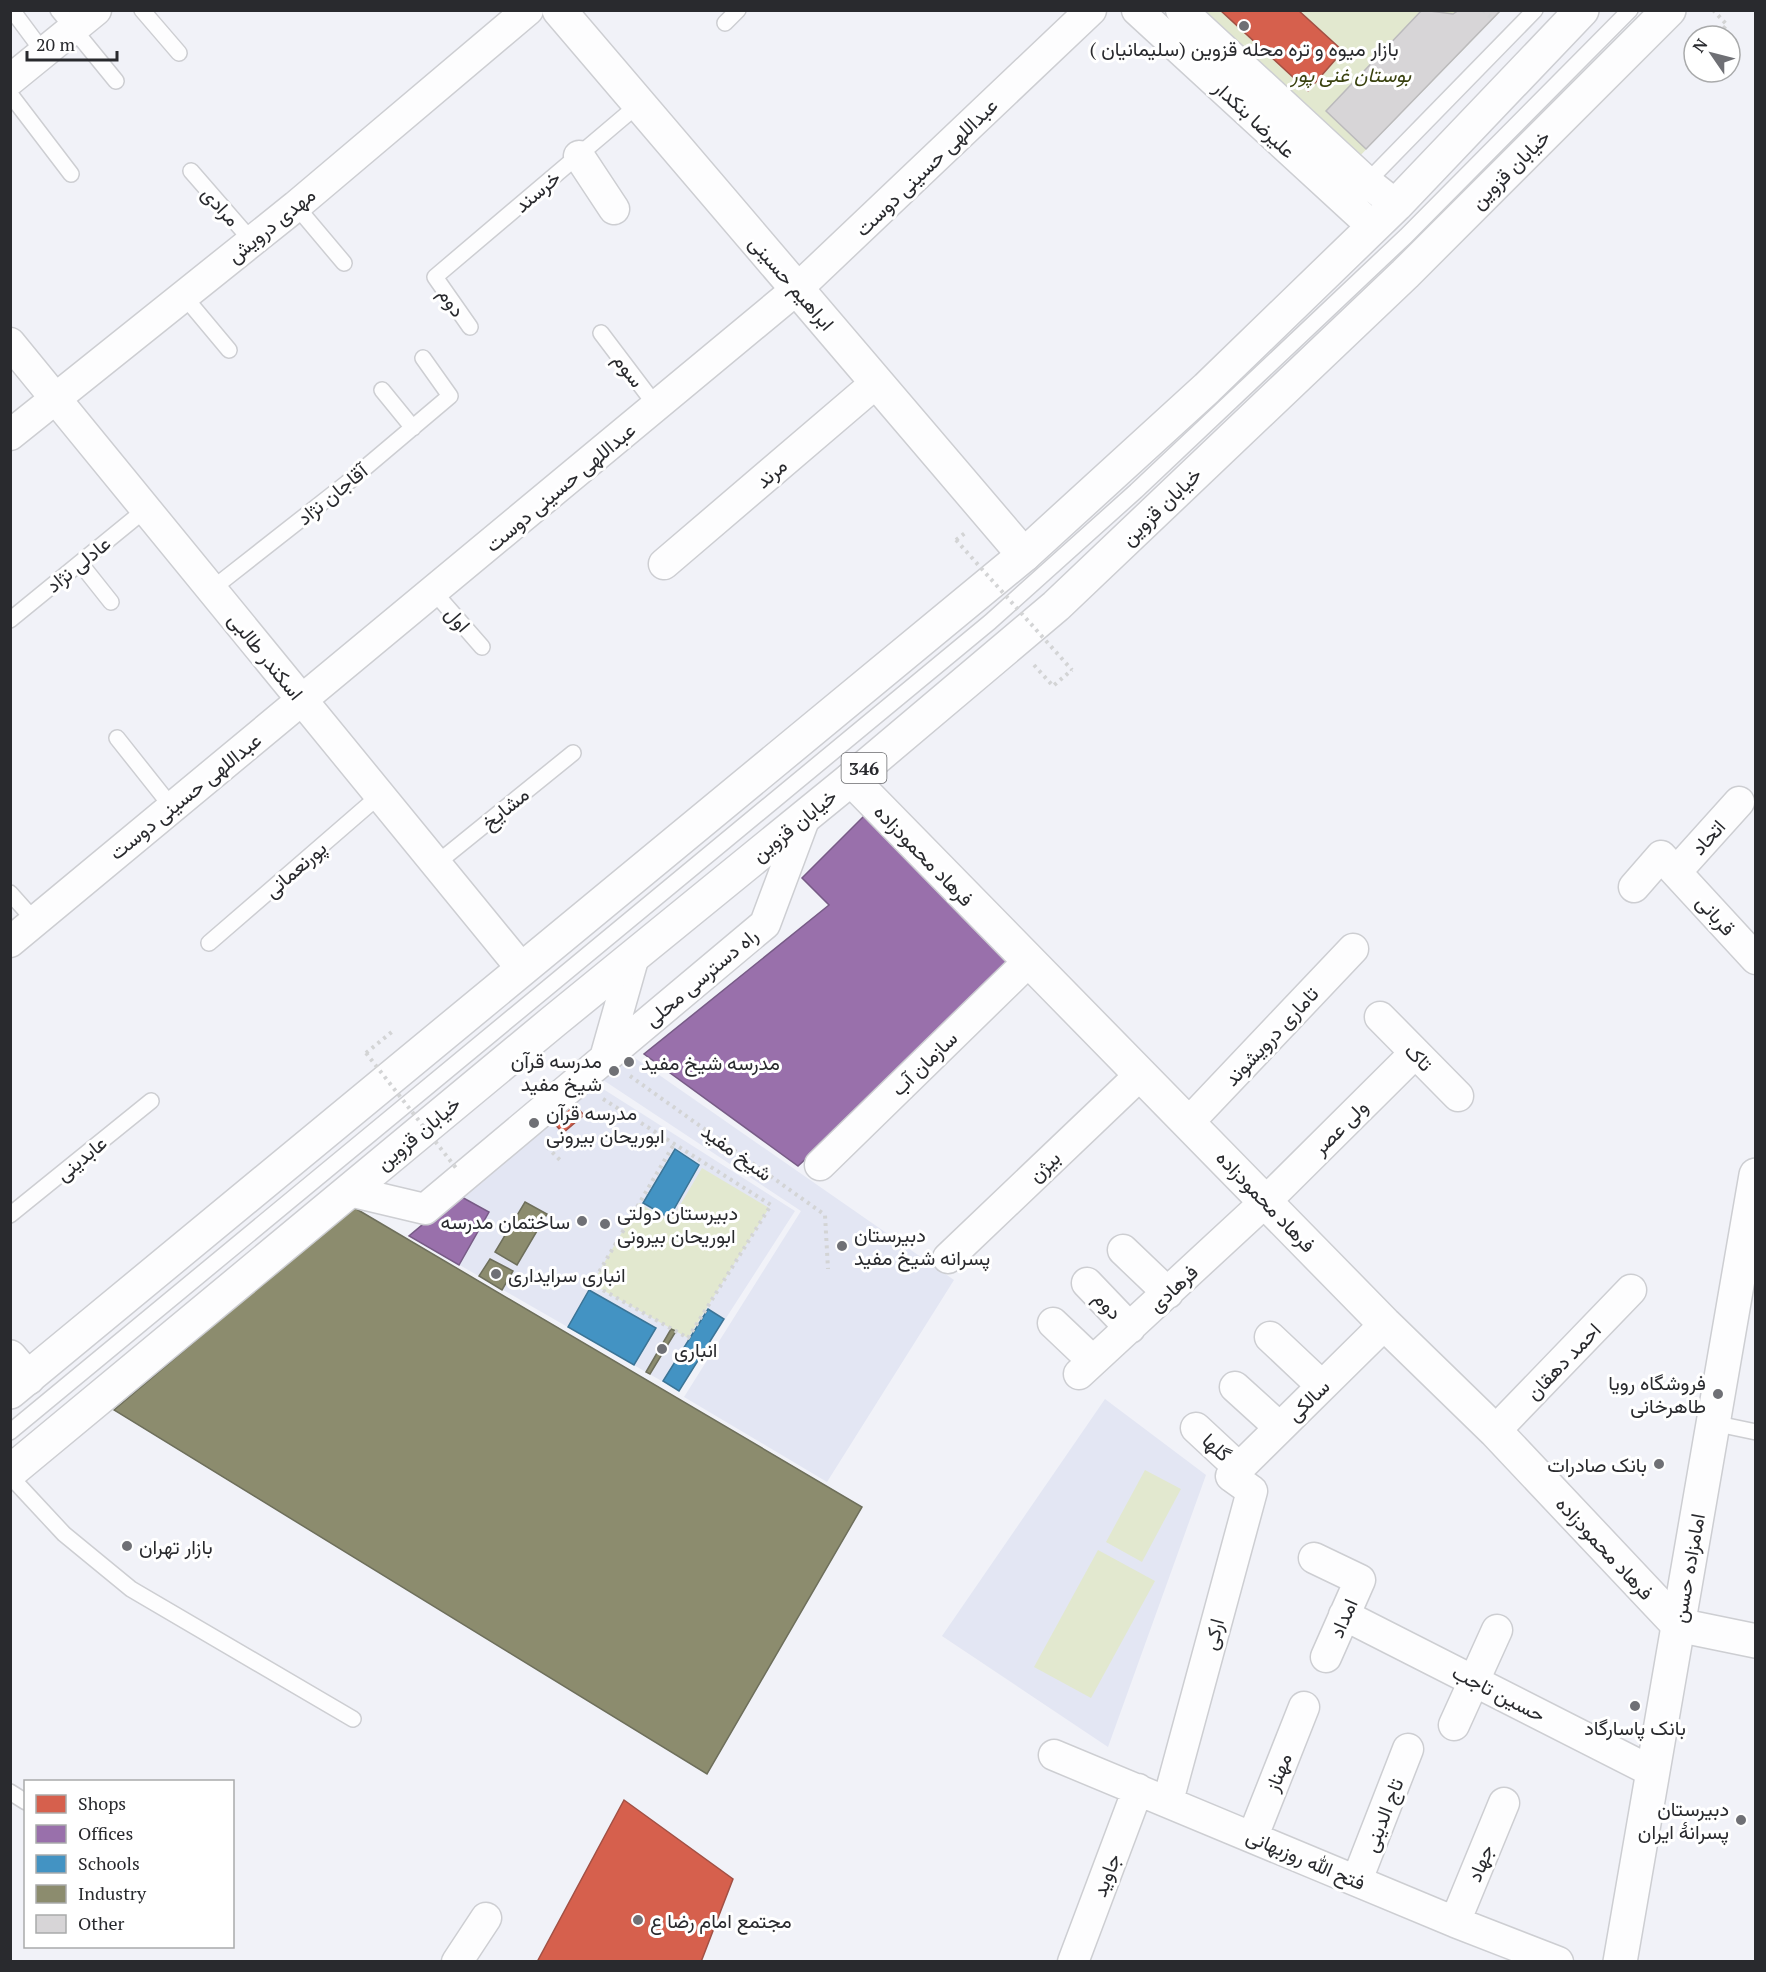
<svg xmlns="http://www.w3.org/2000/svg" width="1766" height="1972" font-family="'PT Serif',Vazirmatn,serif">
<rect width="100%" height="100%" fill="#f1f2f8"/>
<path fill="#e3e6f3" d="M629,1054L954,1280L827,1482L684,1397L801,1211L597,1076Z
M589,1080L795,1211L679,1391L409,1236Z
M1105,1399L1206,1475L1108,1747L942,1636Z"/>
<path fill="#e2e8cf" d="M1194,11H1501L1353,163Z
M702,1168L769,1208L688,1338L592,1284L639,1203L670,1222Z
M1145,1470L1181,1489L1142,1562L1106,1542Z
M1098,1550L1155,1581L1091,1698L1034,1667Z"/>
<path fill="#d6604d" stroke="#a25044" stroke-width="1.5" d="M1220,10H1298L1343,51L1308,91Z
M568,1099L584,1115L563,1133L548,1117Z
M624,1800L733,1879L701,1962H537Z"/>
<path fill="#9970ab" stroke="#775b86" stroke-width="1.5" d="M869,811L1019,962L798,1166L644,1054L829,905L802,878Z
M458,1195L489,1212L459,1265L409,1236Z"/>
<path fill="#4393c3" stroke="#3b7496" stroke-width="1.5" d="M675,1149L699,1165L669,1218L643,1203Z
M589,1290L656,1328L634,1365L568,1327Z
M708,1309L724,1319L679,1391L663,1381Z"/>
<path fill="#8c8c6e" stroke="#6e6f5b" stroke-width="1.5" d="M525,1202L547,1214L517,1265L495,1252Z
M353,1207L862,1507L707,1774L114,1410Z
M490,1259L513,1271L502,1290L479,1276Z
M671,1329L676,1331L650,1374L646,1372Z"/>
<path fill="#d7d5d7" stroke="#bbbabc" stroke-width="1.5" d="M1422,10L1453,14L1459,10H1501L1366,149L1326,111Z"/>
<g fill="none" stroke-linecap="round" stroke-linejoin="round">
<g stroke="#cdced2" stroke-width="18">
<path id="service" d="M12,10L44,53
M58,10L116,81
M142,10L179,53
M725,23L738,10
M10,94L71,174
M191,171L252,241
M1367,182L1535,10
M296,206L344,263
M183,295L229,350
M470,327L435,277L639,104
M601,333L657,407
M382,390L413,428
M80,563L111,602
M212,589L347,483L450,396L423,358
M434,592L482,647
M10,620L146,509
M117,738L171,806
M436,864L573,753
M10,893L35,921
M209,943L380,795
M10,1215L151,1101
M1713,1423L1756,1432
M10,1432L990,622L1136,491L1406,236L1630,10
M10,1476L64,1534L131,1589L353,1719
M10,1792L26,1802"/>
</g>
<g stroke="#cdced2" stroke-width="33">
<path id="minor" d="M1137,10L1373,227
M1181,10L1367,182L1396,205
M10,80L96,10
M579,156L614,209
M10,343L522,969
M10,435L296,206L528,10
M664,564L877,382
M1676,872L1739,802
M1634,887L1661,856L1756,959
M10,942L797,289L1091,10
M1380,1017L1458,1096
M605,1058L634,956
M1188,1123L1353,949
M820,1165L1028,962
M349,1191L425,1209L765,924L805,817
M1123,1250L1168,1293
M948,1258L1141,1074
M1087,1283L1130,1328
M1053,1323L1093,1361
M1270,1337L1322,1386
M1079,1374L1266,1201L1415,1053
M1235,1387L1279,1427
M1196,1428L1238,1467
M1495,1431L1631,1290
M1314,1558L1360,1580L1326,1657
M1344,1615L1653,1772
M1454,1725L1497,1630
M1054,1755L1455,1922L1558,1962
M1168,1801L1252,1491L1231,1476L1385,1324
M1253,1836L1304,1707
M1357,1880L1408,1749
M1455,1922L1504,1803
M457,1962L486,1918
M1073,1962L1138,1789"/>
</g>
<g stroke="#cdced2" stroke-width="36">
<path id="tertiary" d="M559,10L1024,555
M851,779L1385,1324L1495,1431L1678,1625L1756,1641"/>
</g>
<g stroke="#cdced2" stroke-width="36">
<path id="secondary" d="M10,1357L28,1378
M1620,1962L1756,1175"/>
</g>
<g stroke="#cdced2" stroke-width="36">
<path id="primary" d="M10,1392L1024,555L1207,388L1396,205L1582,10
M10,1472L554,1021L851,779L1056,606L1405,274L1669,10"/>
</g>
<path stroke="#d3d4d5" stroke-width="4" stroke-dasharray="3 4.5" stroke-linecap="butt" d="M1483,10L1494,20
M1713,10L1727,25L1716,36
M956,540L965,533
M1034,665L1053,686L1072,670
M366,1053L393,1031
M630,1076L825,1215L828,1269
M603,1099L771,1205L688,1338L592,1284L674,1144
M547,1147L560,1160"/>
<use href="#service" stroke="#fdfdfe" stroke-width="15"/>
<use href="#minor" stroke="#fdfdfe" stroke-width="30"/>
<use href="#tertiary" stroke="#fdfdfe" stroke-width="33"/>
<use href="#secondary" stroke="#fdfdfe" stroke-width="33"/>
<use href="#primary" stroke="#fdfdfe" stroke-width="33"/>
<path stroke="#d3d4d5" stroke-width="4" stroke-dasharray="3 4.5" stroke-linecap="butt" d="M956,540L1072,670
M366,1053L456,1168"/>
</g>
<g fill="#6f7075" stroke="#fff" stroke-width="2">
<circle cx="1244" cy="26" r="6"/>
<circle cx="629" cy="1062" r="6"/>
<circle cx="614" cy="1071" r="6"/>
<circle cx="534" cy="1123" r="6"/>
<circle cx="582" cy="1221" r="6"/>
<circle cx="605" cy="1224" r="6"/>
<circle cx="842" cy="1246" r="6"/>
<circle cx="496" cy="1274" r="6"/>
<circle cx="662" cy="1349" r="6"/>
<circle cx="1718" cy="1394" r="6"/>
<circle cx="1659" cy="1464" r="6"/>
<circle cx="127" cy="1546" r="6"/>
<circle cx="1635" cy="1706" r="6"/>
<circle cx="1741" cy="1820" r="6"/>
<circle cx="638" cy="1920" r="6"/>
</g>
<g text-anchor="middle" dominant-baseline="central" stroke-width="6" stroke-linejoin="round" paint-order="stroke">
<rect fill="#fff" stroke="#696a6d" stroke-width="1.5" x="841.5" y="753" width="45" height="30" rx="4.5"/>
<g font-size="18" font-weight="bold" fill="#292a2e">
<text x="864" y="768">346</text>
</g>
<g font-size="20" fill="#292a2e" stroke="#fff" text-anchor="start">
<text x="1244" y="48" text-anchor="middle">بازار میوه و تره محله قزوین (سلیمانیان )</text>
<text x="602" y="1060" text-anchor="end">مدرسه قرآن<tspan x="602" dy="23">شیخ مفید</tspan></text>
<text x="641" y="1062">مدرسه شیخ مفید</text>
<text x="546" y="1112">مدرسه قرآن<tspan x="546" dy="23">ابوریحان بیرونی</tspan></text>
<text x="617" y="1212">دبیرستان دولتی<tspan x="617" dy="23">ابوریحان بیرونی</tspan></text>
<text x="570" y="1221" text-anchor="end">ساختمان مدرسه</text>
<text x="854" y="1234">دبیرستان<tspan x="854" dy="23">پسرانه شیخ مفید</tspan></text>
<text x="508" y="1274">انباری سرایداری</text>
<text x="674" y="1349">انباری</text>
<text x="1706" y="1382" text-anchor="end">فروشگاه رویا<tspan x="1706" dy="23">طاهرخانی</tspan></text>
<text x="1647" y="1464" text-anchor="end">بانک صادرات</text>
<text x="139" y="1546">بازار تهران</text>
<text x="1635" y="1727" text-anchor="middle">بانک پاسارگاد</text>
<text x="1729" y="1808" text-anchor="end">دبیرستان<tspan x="1729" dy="23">پسرانهٔ ایران</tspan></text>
<text x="650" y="1920">مجتمع امام رضا ع</text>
</g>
<g font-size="20" font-style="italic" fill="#39410e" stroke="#fff">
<text x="1351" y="74">بوستان غنی پور</text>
</g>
<g font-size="20" fill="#292a2e" stroke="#fff">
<text transform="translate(1255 119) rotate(43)">علیرضا بنکدار</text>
<text transform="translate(926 167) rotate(-44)">عبداللهی حسینی دوست</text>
<text transform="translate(1510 169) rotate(-45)">خیابان قزوین</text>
<text transform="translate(537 191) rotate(-40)">خرسند</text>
<text transform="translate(221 206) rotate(48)">مرادی</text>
<text transform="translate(271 225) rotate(-39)">مهدی درویش</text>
<text transform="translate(792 283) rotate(49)">ابراهیم حسینی</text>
<text transform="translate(452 302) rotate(55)">دوم</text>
<text transform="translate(629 370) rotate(53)">سوم</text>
<text transform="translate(771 473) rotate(-41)">مرند</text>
<text transform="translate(560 487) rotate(-40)">عبداللهی حسینی دوست</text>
<text transform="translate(332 494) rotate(-39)">آقاجان نژاد</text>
<text transform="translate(1161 506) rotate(-44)">خیابان قزوین</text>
<text transform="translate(78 564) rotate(-39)">عادلی نژاد</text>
<text transform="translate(458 619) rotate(49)">اول</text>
<text transform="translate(266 656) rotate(51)">اسکندر طالبی</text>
<text transform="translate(185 796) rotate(-39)">عبداللهی حسینی دوست</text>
<text transform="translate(505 808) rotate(-39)">مشایخ</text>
<text transform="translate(794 825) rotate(-39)">خیابان قزوین</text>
<text transform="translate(1708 837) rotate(-48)">اتحاد</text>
<text transform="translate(924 855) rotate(46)">فرهاد محمودزاده</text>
<text transform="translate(295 869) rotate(-41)">پورنعمانی</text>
<text transform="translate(1716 915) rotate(48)">قربانی</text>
<text transform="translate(701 977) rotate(-40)">راه دسترسی محلی</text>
<text transform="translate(1271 1036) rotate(-47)">تاماری درویشوند</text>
<text transform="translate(1419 1057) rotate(45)">تاک</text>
<text transform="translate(924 1063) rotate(-44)">سازمان آب</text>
<text transform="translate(1340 1127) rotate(-45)">ولی عصر</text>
<text transform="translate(418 1133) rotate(-40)">خیابان قزوین</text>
<text transform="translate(737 1152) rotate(36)">شیخ مفید</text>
<text transform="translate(81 1158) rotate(-39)">عابدینی</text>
<text transform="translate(1044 1166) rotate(-44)">بیژن</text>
<text transform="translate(1266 1201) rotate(46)">فرهاد محمودزاده</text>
<text transform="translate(1173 1288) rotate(-43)">فرهادی</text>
<text transform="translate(1108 1305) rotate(46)">دوم</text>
<text transform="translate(1563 1361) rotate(-46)">احمد دهقان</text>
<text transform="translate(1308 1400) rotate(-44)">سالکی</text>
<text transform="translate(1217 1447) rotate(43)">گلها</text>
<text transform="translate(1605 1548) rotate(47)">فرهاد محمودزاده</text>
<text transform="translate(1688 1568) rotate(-80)">امامزاده حسن</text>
<text transform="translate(1343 1618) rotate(-66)">امداد</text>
<text transform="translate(1213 1634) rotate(-75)">ارکی</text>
<text transform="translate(1499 1693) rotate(27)">حسین تاجب</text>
<text transform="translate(1278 1772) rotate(-68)">مهناز</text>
<text transform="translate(1383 1815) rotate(-69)">تاج الدینی</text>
<text transform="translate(1306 1859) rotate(23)">فتح الله روزبهانی</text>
<text transform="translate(1480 1863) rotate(-68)">جهاد</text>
<text transform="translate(1106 1875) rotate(-69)">جاوید</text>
</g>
</g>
<rect width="1766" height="1972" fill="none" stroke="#292a2e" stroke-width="24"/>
<rect x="24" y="1780" width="210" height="168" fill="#ffffff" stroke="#a9aaab" stroke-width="1.5"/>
<rect x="36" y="1795" width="30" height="18" fill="#d6604d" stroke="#a9aaab" stroke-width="1.5"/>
<text x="78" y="1810" font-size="18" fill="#292a2e">Shops</text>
<rect x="36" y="1825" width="30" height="18" fill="#9970ab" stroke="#a9aaab" stroke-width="1.5"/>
<text x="78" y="1840" font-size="18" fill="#292a2e">Offices</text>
<rect x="36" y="1855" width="30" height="18" fill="#4393c3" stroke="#a9aaab" stroke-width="1.5"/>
<text x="78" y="1870" font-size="18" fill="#292a2e">Schools</text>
<rect x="36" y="1885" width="30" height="18" fill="#8c8c6e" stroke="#a9aaab" stroke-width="1.5"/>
<text x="78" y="1900" font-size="18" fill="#292a2e">Industry</text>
<rect x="36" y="1915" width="30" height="18" fill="#d7d5d7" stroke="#a9aaab" stroke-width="1.5"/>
<text x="78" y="1930" font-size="18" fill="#292a2e">Other</text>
<g transform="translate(1712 54) rotate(305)"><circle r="28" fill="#ffffff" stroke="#a9aaab" stroke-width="1.5"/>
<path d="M0-4.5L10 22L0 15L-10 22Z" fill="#6f7075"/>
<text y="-9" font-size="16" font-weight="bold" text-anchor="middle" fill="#292a2e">N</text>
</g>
<path d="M27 51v9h90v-9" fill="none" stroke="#292a2e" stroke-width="3"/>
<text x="36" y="51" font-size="18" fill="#292a2e" stroke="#ffffff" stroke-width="4.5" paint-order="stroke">20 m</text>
</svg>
